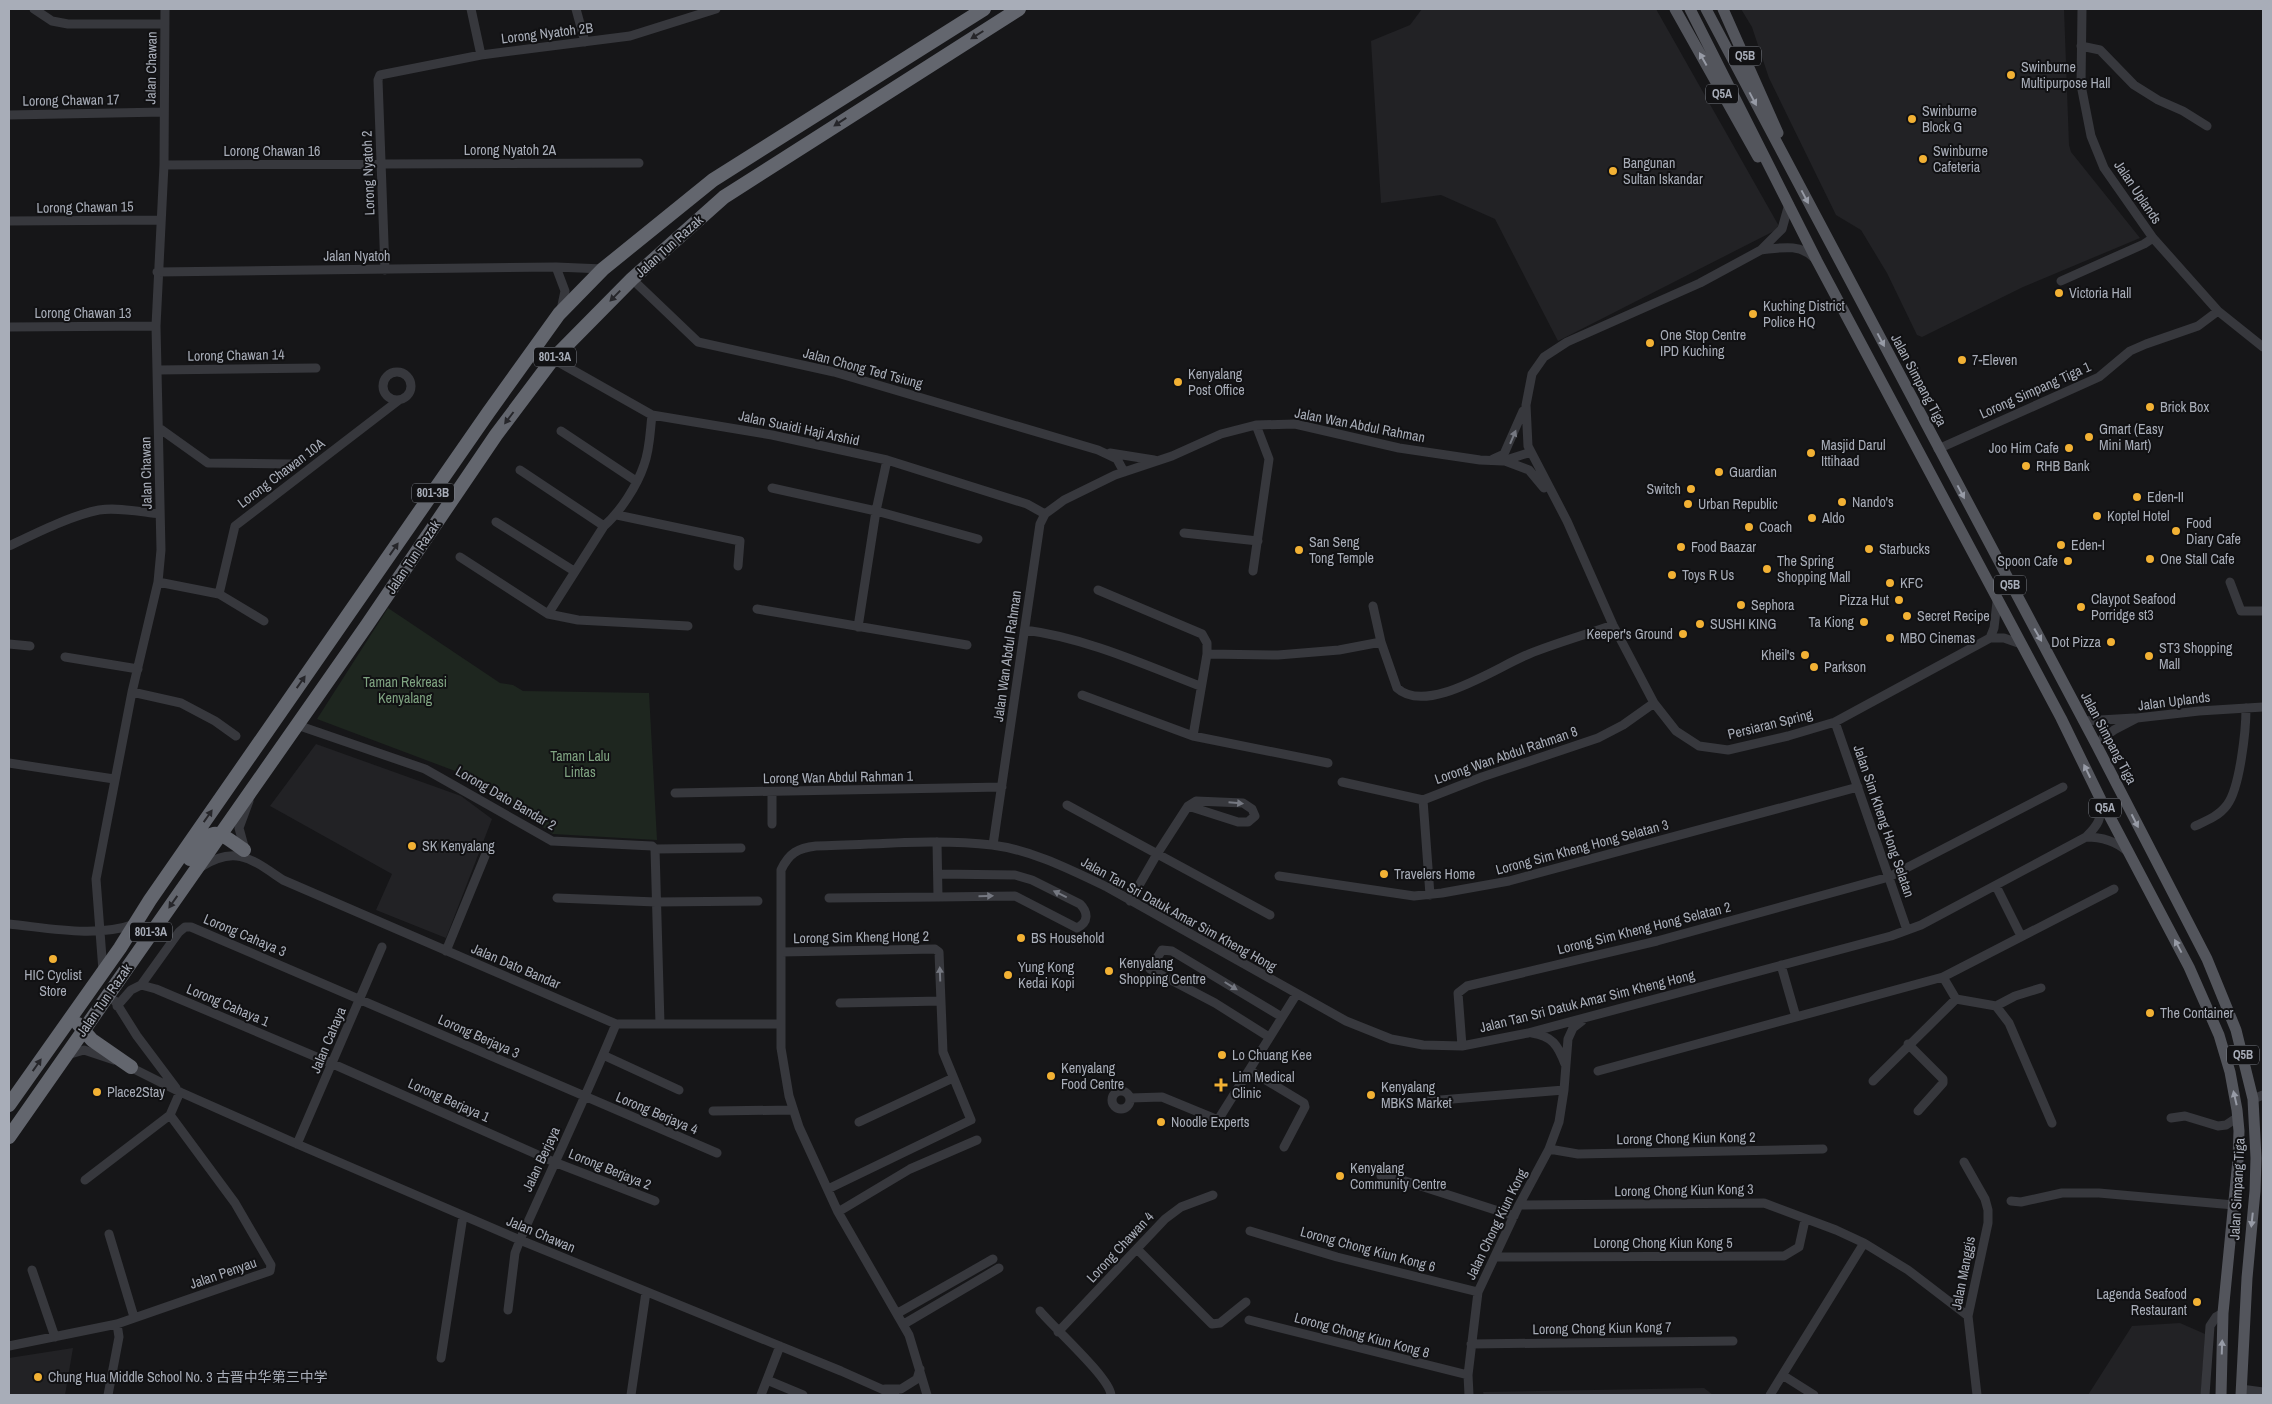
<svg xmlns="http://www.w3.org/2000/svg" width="2272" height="1404" font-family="'Archivo Narrow','Noto Sans SC',sans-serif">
<rect width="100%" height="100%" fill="#161618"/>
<path fill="#222225" d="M1422,9H1656L1780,228L1558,341L1495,219L1441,195L1381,203L1371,41L1410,25Z
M1741,9H2064L2069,145L2071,152L2140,238L2023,287L1922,337L1917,335L1887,273L1861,230L1836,215L1769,78L1752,27Z
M316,744L461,796L492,819L446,938L376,910L392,874L270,806Z
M2180,1323L2205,1334L2201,1395H2088L2132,1326Z
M73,1348L65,1395H9V1358Z
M1704,1388L1713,1395H1484L1483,1392Z"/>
<path fill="#1e261f" d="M388,608L500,683L513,685L523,691L649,693L657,840L553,834L471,777L317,719Z"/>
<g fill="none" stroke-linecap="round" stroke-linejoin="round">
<path stroke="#37383d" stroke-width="9" d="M34,9L52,21L68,24H165
M471,9L481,55
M576,9L585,42
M2082,9L2081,85L2091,136L2104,168L2153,238L2218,311L2263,347
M2081,46L2100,50L2134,85L2158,100L2183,111L2207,126
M9,115L164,112
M164,165L639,163
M1789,204L1782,229L1761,250L1700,283L1567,342L1544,357L1532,374L1526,405L1528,446L1567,521L1613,625L1654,703L1676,731L1699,746L1728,750L1788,736L1835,722L1990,638H2004L2021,644
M9,221L161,220
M1761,250C1780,248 1800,243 1814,258
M556,267L565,291L561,310
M385,270L378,80L380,75L481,55L630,36L716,9
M157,272L556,267L603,269
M632,279L698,342L834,372L1098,450L1117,459L1124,472
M2061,281L2144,244L2153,238
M9,327L156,326
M553,359L652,415L772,435L887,460L1027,504L1045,514
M158,370L316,368
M383 386a14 14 0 1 1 28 0a14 14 0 1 1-28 0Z
M159,428L208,463L291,464
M561,431L636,481
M1938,449L2099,377L2130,351L2146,344L2198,326L2218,311
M1110,453L1154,460
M1493,459L1504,454L1523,411
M1505,461L1529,470L1544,488
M520,470L604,526
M772,488L876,511L978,539
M617,515L740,541L738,566
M496,522L574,571
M1184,533L1258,541
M9,546C34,534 72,515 99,510C118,507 141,512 160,514
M460,557L548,614L578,620L688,626
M1253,571L1269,459L1256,425
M158,582L219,594L264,621
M2230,582L2241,611H2263
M1098,590L1202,634L1207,643V654L1193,736
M219,594L235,526L399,400
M1373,606L1381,642L1397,688C1427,716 1498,666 1529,654C1556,643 1585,635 1613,625
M757,609L967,645
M548,614L604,526C620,512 637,486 644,465C650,449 650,431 652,415
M858,627L876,511L887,460
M1025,630C1086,638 1143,664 1200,686
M1990,638L1994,628L1997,602
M9,644L30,646
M1207,654L1278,655L1339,650L1381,642
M65,657L138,669
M132,692L181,703L215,721L236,736
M1082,695L1193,736L1328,763
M2083,721L2134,718
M1835,722L1907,930
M297,725L425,769L552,841L652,846L655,849L660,1024
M2097,746L2104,737L2114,730L2137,718L2199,711L2263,707
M9,763L114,779
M1342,782L1423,800
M772,792V824
M675,793L1002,787
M1067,805L1270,915
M2195,826C2206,821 2219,816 2227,805C2240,788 2246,730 2246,708
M2086,837C2101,837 2114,840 2127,851
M993,845L1040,524L1045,514L1064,500L1115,475L1172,456L1221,434L1256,425L1295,424L1399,448L1480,460L1503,461L1531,452
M655,849L741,848
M245,850L239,828L249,801
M201,867C236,844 253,860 283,880L616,1024H781
M1279,876L1414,896L1442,893L1509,881L1858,787
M1996,886L2021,936
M1430,895L1423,800L1482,777L1598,738L1623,725L1654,703
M938,897L1015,896L1077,928C1089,922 1088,912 1080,904L1032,880L1015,875L938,874
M557,898L656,902L758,901
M829,898L938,897L937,842
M1130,901L1157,854L1188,806L1196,801L1243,803L1252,809L1255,816L1248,822H1238L1188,806
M9,924C49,928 96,938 135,924
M446,951L485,856
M781,952L935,949L939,952L943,1052L971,1120L828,1189
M1781,965L1796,1017
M103,971L96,879L132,692L158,582L161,550L156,326L164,165L165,9
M1943,977L1956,999L1996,1006L2009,1023L2052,1123
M141,985L179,932L185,927H191L717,1153
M115,1001L137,1036L176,1088
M840,1003L941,1001
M117,1006L131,990L141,985L156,989L333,1064L554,1162L655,1201
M1996,1006L2015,996L2041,988
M1532,1033C1552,1036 1558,1045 1565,1064
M1269,1037L1215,1003L1150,969L1162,950L1172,951L1282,1017
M1908,1044L1943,1079V1083L1918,1111
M1462,1046L1458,993L1467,986L1657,941L1889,877L2063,787
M67,1055L84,1050L114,1060
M603,1055L679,1090
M128,1066L180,1092L297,1144L520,1240L841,1371L895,1395
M1249,1070L1304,1103L1305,1107L1284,1147
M1598,1071L1943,977L2114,889
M1873,1081L1956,999
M1112 1100a9 9 0 1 1 18 0a9 9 0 1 1-18 0Z
M1130,1098L1162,1097L1218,1120L1296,995
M2253,1099L2263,1095
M1428,1101L1564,1090
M713,1111L793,1110
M170,1115L180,1092
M2171,1118L2185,1116L2218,1126L2226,1125L2238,1117
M859,1122L953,1078
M297,1144L382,947
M1549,1149L1578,1154L1823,1149
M1964,1162L1985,1199L1988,1210V1223L1968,1316L1977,1395
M1381,1176L1402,1180L1514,1216
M85,1180L170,1115
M2011,1201L2021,1202L2062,1193H2099L2234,1205
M1519,1205L1764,1203L1836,1230L1864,1243L1908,1270L1968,1316
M838,1212L910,1169L977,1140
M1250,1231L1337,1257L1478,1292
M109,1234L134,1317
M1137,1249L1212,1324L1220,1323L1246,1302
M1496,1257L1784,1256L1799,1247L1805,1220
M32,1270L55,1337
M508,1310L515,1253L520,1240C552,1168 586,1097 616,1024
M1040,1311C1054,1328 1110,1378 1111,1395
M898,1313L993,1259
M1249,1320L1468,1375
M904,1324L999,1268
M1058,1332L1165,1219L1181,1207L1213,1195
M1471,1344L1733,1341
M9,1346L117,1324L270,1271L271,1265L235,1203L170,1115
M441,1358L463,1216
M1784,1376L1814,1395
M767,1380L803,1395
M885,1389H901L917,1379L920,1369
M2241,1389L2263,1392
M108,1395L119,1337L117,1324
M631,1395L646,1292
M761,1395L780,1346
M927,1395L909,1335L838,1212L799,1127L789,1096L781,1048V870C789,853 798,848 816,846C874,845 934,838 992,845C1032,850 1071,870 1107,887L1346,1021L1391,1039L1423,1045L1462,1046L1528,1033L1891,936L1921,925L2086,837C2099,824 2101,820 2101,801
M1469,1395L1468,1375L1478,1292L1519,1205L1549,1149L1559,1122L1564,1090L1568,1039L1573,1028L1582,1021
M1770,1395L1864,1243
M2205,1395L2210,1326L2216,1317L2223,1313"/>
<path stroke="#53555c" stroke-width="11" d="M1675,9L1758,157
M1690,9L1817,261L2061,718L2101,800L2189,967L2219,1035L2230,1072L2237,1110L2239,1131L2238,1160L2223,1313L2221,1395
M1706,9L2097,746L2207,959L2236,1030L2253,1099L2256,1158L2255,1191L2247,1278L2241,1395
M1723,9L1778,133"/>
<path stroke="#63666e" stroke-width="14" d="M190,859C213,827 212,827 244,850
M78,1024L92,1040L131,1067
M9,1105L120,948L150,900L488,413L559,314L603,269L713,180L984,9
M9,1137L367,625L496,435L553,359L632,279L724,197L1019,9"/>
</g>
<defs><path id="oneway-solid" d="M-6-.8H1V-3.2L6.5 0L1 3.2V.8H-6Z" transform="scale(1.25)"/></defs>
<g fill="#26262a">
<use href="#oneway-solid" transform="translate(977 35) rotate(148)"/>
<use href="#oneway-solid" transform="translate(840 122) rotate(147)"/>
<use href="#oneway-solid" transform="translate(615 296) rotate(134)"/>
<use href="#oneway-solid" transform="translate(509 418) rotate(127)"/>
<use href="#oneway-solid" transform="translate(394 549) rotate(-55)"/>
<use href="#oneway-solid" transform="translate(301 682) rotate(-55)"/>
<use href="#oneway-solid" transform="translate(208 816) rotate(-55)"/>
<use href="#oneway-solid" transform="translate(173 902) rotate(125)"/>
<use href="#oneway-solid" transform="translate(37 1065) rotate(-55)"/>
</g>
<g fill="#979ba6">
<use href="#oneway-solid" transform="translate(1703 59) rotate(-119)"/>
<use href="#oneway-solid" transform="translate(1753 99) rotate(62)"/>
<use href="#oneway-solid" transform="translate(1805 197) rotate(62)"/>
<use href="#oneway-solid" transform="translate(1881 340) rotate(62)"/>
<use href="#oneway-solid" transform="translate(1961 492) rotate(62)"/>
<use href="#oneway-solid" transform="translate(2038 635) rotate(60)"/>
<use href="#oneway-solid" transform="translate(2087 771) rotate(-116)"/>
<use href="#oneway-solid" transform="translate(2135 821) rotate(63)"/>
<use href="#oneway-solid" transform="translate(2178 946) rotate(-118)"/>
<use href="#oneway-solid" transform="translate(2235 1098) rotate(-103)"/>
<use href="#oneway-solid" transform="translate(2252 1220) rotate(96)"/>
<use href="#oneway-solid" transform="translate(2222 1347) rotate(-88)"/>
</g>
<g fill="#757881">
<use href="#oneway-solid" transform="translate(1513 437) rotate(-67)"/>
<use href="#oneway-solid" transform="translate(1236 803) rotate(5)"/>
<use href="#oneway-solid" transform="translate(1060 894) rotate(-154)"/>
<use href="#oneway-solid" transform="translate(986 896) rotate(-1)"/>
<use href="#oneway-solid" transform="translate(940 974) rotate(-92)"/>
<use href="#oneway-solid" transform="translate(1231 986) rotate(32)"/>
</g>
<g fill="#f2b134" stroke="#111113" stroke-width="2">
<circle cx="2011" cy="75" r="5"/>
<circle cx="1912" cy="119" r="5"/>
<circle cx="1923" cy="159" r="5"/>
<circle cx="1613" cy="171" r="5"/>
<circle cx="2059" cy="293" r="5"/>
<circle cx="1753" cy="314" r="5"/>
<circle cx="1650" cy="343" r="5"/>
<circle cx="1962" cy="360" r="5"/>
<circle cx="1178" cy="382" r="5"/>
<circle cx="2150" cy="407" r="5"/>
<circle cx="2089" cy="437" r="5"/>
<circle cx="2069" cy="448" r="5"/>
<circle cx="1811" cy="453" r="5"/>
<circle cx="2026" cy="466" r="5"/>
<circle cx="1719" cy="472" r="5"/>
<circle cx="1691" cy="489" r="5"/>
<circle cx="2137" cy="497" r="5"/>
<circle cx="1842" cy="502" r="5"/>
<circle cx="1688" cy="504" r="5"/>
<circle cx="2097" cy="516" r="5"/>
<circle cx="1812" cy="518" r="5"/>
<circle cx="1749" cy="527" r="5"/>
<circle cx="2176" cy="531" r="5"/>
<circle cx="2061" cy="545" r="5"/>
<circle cx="1681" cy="547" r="5"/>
<circle cx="1869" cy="549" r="5"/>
<circle cx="1299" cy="550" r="5"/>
<circle cx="2150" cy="559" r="5"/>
<circle cx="2068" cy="561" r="5"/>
<circle cx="1767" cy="569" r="5"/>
<circle cx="1672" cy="575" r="5"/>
<circle cx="1890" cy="583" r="5"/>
<circle cx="1899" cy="600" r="5"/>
<circle cx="1741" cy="605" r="5"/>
<circle cx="2081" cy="607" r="5"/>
<circle cx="1907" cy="616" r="5"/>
<circle cx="1864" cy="622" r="5"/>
<circle cx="1700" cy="624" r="5"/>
<circle cx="1683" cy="634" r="5"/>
<circle cx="1890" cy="638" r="5"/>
<circle cx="2111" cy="642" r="5"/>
<circle cx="1805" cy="655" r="5"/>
<circle cx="2149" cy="656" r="5"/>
<circle cx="1814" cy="667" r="5"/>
<circle cx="412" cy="846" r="5"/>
<circle cx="1384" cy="874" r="5"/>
<circle cx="1021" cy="938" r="5"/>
<circle cx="53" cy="959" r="5"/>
<circle cx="1109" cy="971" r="5"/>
<circle cx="1008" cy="975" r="5"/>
<circle cx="2150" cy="1013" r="5"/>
<circle cx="1222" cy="1055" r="5"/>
<circle cx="1051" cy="1076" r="5"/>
<path d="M1218.5 1077.5h5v5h5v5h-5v5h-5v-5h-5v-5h5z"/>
<circle cx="97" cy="1092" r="5"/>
<circle cx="1371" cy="1095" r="5"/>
<circle cx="1161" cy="1122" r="5"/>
<circle cx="1340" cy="1176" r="5"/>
<circle cx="2197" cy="1302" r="5"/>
<circle cx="38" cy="1377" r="5"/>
</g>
<g text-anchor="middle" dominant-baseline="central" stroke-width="4" stroke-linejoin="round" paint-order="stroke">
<g fill="#111113" stroke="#7b7e86" stroke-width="1">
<rect x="1729" y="46.5" width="32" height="19" rx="4"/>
<rect x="1706" y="84.5" width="32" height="19" rx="4"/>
<rect x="534" y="347.5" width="42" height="19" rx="4"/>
<rect x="412" y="483.5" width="42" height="19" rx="4"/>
<rect x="1994" y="575.5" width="32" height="19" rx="4"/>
<rect x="2089" y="798.5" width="32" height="19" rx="4"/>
<rect x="130" y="922.5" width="42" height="19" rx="4"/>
<rect x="2227" y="1045.5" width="32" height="19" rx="4"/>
</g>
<g font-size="12" font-weight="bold" fill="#a8adb8">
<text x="1745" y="56">Q5B</text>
<text x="1722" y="94">Q5A</text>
<text x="555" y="357">801-3A</text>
<text x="433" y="493">801-3B</text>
<text x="2010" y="585">Q5B</text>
<text x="2105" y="808">Q5A</text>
<text x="151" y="932">801-3A</text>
<text x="2243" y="1055">Q5B</text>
</g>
<g font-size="14" fill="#a8adb8" stroke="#111113">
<text transform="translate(547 33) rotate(-7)">Lorong Nyatoh 2B</text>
<text transform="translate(151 68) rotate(-89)">Jalan Chawan</text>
<text transform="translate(71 100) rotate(-1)">Lorong Chawan 17</text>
<text x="510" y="150">Lorong Nyatoh 2A</text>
<text x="272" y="151">Lorong Chawan 16</text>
<text transform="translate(368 173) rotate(-92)">Lorong Nyatoh 2</text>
<text transform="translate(2138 192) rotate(56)">Jalan Uplands</text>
<text transform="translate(85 207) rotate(-1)">Lorong Chawan 15</text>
<text transform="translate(669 246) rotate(-42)">Jalan Tun Razak</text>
<text x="357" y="256">Jalan Nyatoh</text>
<text x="83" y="313">Lorong Chawan 13</text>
<text transform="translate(236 355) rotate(-1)">Lorong Chawan 14</text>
<text transform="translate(863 368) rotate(15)">Jalan Chong Ted Tsiung</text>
<text transform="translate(1919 380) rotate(62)">Jalan Simpang Tiga</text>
<text transform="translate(2035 390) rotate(-24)">Lorong Simpang Tiga 1</text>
<text transform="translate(1360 425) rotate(11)">Jalan Wan Abdul Rahman</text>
<text transform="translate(799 428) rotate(12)">Jalan Suaidi Haji Arshid</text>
<text transform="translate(146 473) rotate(-91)">Jalan Chawan</text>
<text transform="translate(281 473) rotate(-37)">Lorong Chawan 10A</text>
<text transform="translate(413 557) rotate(-56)">Jalan Tun Razak</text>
<text transform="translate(1007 656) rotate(-82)">Jalan Wan Abdul Rahman</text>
<text transform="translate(2174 701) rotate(-7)">Jalan Uplands</text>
<text transform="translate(1770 724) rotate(-14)">Persiaran Spring</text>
<text transform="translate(2109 738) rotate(62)">Jalan Simpang Tiga</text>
<text transform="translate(1506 755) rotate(-19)">Lorong Wan Abdul Rahman 8</text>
<text transform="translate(838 777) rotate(-1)">Lorong Wan Abdul Rahman 1</text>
<text transform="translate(506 798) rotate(30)">Lorong Dato Bandar 2</text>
<text transform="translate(1884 821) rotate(71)">Jalan Sim Kheng Hong Selatan</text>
<text transform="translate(1582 847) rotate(-15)">Lorong Sim Kheng Hong Selatan 3</text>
<text transform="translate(1179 914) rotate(29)">Jalan Tan Sri Datuk Amar Sim Kheng Hong</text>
<text transform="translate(1644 928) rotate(-14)">Lorong Sim Kheng Hong Selatan 2</text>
<text transform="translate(245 935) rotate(23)">Lorong Cahaya 3</text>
<text transform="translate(861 937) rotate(-1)">Lorong Sim Kheng Hong 2</text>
<text transform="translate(516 966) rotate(23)">Jalan Dato Bandar</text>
<text transform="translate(104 1000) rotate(-55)">Jalan Tun Razak</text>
<text transform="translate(1587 1001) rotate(-14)">Jalan Tan Sri Datuk Amar Sim Kheng Hong</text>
<text transform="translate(228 1005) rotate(23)">Lorong Cahaya 1</text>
<text transform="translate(479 1036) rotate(24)">Lorong Berjaya 3</text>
<text transform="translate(328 1040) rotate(-67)">Jalan Cahaya</text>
<text transform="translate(449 1100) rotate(24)">Lorong Berjaya 1</text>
<text transform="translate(657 1113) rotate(23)">Lorong Berjaya 4</text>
<text transform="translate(1686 1138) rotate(-1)">Lorong Chong Kiun Kong 2</text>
<text transform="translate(541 1159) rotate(-65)">Jalan Berjaya</text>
<text transform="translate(610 1169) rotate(22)">Lorong Berjaya 2</text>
<text transform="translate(2237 1189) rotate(-87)">Jalan Simpang Tiga</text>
<text transform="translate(1684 1190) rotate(-1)">Lorong Chong Kiun Kong 3</text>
<text transform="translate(1496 1224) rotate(-64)">Jalan Chong Kiun Kong</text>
<text transform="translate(541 1234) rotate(23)">Jalan Chawan</text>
<text x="1663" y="1243">Lorong Chong Kiun Kong 5</text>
<text transform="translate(1120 1247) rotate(-47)">Lorong Chawan 4</text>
<text transform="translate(1368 1249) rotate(15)">Lorong Chong Kiun Kong 6</text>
<text transform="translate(223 1273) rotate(-19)">Jalan Penyau</text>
<text transform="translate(1963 1273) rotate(-79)">Jalan Manggis</text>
<text transform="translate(1602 1328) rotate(-1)">Lorong Chong Kiun Kong 7</text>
<text transform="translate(1362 1335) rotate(15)">Lorong Chong Kiun Kong 8</text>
</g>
<g font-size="14" fill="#a8adb8" stroke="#111113" text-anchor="start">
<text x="2021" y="67">Swinburne<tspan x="2021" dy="16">Multipurpose Hall</tspan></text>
<text x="1922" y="111">Swinburne<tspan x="1922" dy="16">Block G</tspan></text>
<text x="1933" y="151">Swinburne<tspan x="1933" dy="16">Cafeteria</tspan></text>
<text x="1623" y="163">Bangunan<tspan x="1623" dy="16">Sultan Iskandar</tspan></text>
<text x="2069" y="293">Victoria Hall</text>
<text x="1763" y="306">Kuching District<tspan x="1763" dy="16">Police HQ</tspan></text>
<text x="1660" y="335">One Stop Centre<tspan x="1660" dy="16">IPD Kuching</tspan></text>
<text x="1972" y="360">7-Eleven</text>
<text x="1188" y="374">Kenyalang<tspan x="1188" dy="16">Post Office</tspan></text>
<text x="2160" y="407">Brick Box</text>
<text x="2099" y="429">Gmart (Easy<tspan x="2099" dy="16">Mini Mart)</tspan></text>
<text x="1821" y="445">Masjid Darul<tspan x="1821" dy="16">Ittihaad</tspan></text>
<text x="2059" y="448" text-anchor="end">Joo Him Cafe</text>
<text x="2036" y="466">RHB Bank</text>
<text x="1729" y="472">Guardian</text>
<text x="1681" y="489" text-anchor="end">Switch</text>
<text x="2147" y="497">Eden-II</text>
<text x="1852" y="502">Nando's</text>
<text x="1698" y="504">Urban Republic</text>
<text x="2107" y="516">Koptel Hotel</text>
<text x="1822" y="518">Aldo</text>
<text x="2186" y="523">Food<tspan x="2186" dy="16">Diary Cafe</tspan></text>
<text x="1759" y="527">Coach</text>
<text x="1309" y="542">San Seng<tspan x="1309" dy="16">Tong Temple</tspan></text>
<text x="2071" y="545">Eden-I</text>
<text x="1691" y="547">Food Baazar</text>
<text x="1879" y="549">Starbucks</text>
<text x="2160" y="559">One Stall Cafe</text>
<text x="1777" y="561">The Spring<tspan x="1777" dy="16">Shopping Mall</tspan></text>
<text x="2058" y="561" text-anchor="end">Spoon Cafe</text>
<text x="1682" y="575">Toys R Us</text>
<text x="1900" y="583">KFC</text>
<text x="2091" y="599">Claypot Seafood<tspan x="2091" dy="16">Porridge st3</tspan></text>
<text x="1889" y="600" text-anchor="end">Pizza Hut</text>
<text x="1751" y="605">Sephora</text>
<text x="1917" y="616">Secret Recipe</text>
<text x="1854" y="622" text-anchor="end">Ta Kiong</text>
<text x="1710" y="624">SUSHI KING</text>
<text x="1673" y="634" text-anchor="end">Keeper's Ground</text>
<text x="1900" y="638">MBO Cinemas</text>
<text x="2101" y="642" text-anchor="end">Dot Pizza</text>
<text x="2159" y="648">ST3 Shopping<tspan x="2159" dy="16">Mall</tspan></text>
<text x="1795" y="655" text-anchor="end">Kheil's</text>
<text x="1824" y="667">Parkson</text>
<text x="422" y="846">SK Kenyalang</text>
<text x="1394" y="874">Travelers Home</text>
<text x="1031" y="938">BS Household</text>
<text x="1119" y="963">Kenyalang<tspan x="1119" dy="16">Shopping Centre</tspan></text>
<text x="1018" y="967">Yung Kong<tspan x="1018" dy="16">Kedai Kopi</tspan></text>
<text x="53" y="975" text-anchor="middle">HIC Cyclist<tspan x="53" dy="16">Store</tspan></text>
<text x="2160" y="1013">The Container</text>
<text x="1232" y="1055">Lo Chuang Kee</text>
<text x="1061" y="1068">Kenyalang<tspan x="1061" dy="16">Food Centre</tspan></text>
<text x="1232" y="1077">Lim Medical<tspan x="1232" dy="16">Clinic</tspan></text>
<text x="1381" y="1087">Kenyalang<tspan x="1381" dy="16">MBKS Market</tspan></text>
<text x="107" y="1092">Place2Stay</text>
<text x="1171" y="1122">Noodle Experts</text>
<text x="1350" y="1168">Kenyalang<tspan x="1350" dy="16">Community Centre</tspan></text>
<text x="2187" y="1294" text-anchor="end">Lagenda Seafood<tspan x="2187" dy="16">Restaurant</tspan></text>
<text x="48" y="1377">Chung Hua Middle School No. 3 古晋中华第三中学</text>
</g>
<g font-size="14" fill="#7fa381" stroke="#111113">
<text x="405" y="682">Taman Rekreasi<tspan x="405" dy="16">Kenyalang</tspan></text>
<text x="580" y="756">Taman Lalu<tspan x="580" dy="16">Lintas</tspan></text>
</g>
</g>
<rect width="2272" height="1404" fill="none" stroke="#a8adb8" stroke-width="20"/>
</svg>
